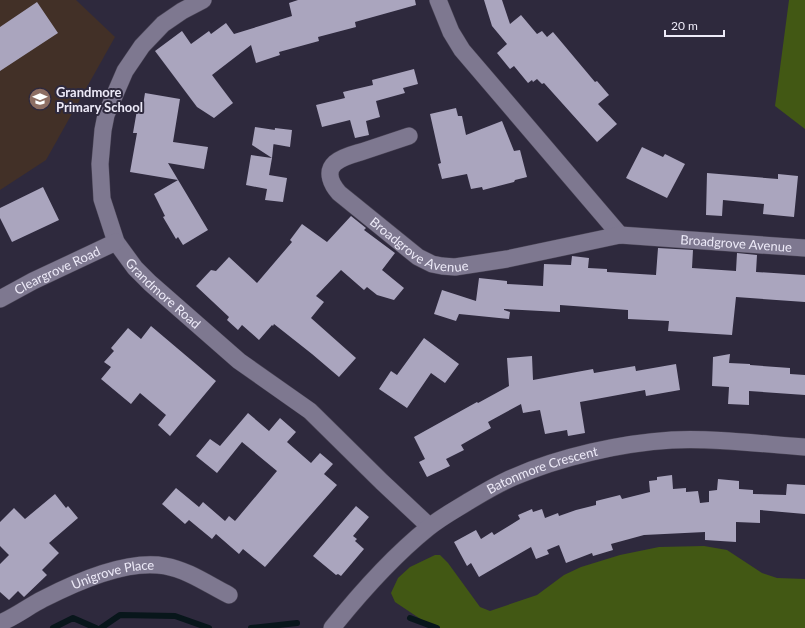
<svg xmlns="http://www.w3.org/2000/svg" width="805" height="628" font-family="Lato,sans-serif">
<rect width="100%" height="100%" fill="#2e293d"/>
<path fill="#423027" d="M0,0H76L115,37L46,160L0,190Z"/>
<path fill="#425814" d="M789,0H805V129L775,106Z
M704,546L727,550L762,573L777,578L805,579V628H434L395,602L391,593L398,578L410,567L435,555H440L448,563L480,607L490,611L537,595L564,575L581,567L620,555L659,547Z"/>
<g fill="none" stroke-linecap="round" stroke-linejoin="round">
<path stroke="#08161b" stroke-width="6" d="M410,618L437,628
M53,628L73,618L96,628
M101,628L120,615L175,616L209,628
M251,628L297,623"/>
</g>
<path fill="#aaa5be" d="M298,0H415L416,5L355,22L356,27L318,37L319,41L279,52L280,55L256,63L251,45L212,75L233,103L214,118L197,107L155,51L182,31L191,44L209,31L211,34L226,23L234,34L292,16L289,3Z
M484,0H502L510,24L521,15L537,34L542,31L547,37L553,32L595,82L597,81L609,95L598,104L617,124L597,142L544,83L542,84L537,79L533,82L532,80L528,83L514,66L510,69L497,53L507,44L492,26Z
M37,2L58,33L0,71V27Z
M414,69L418,84L403,88L405,93L376,101L380,117L366,121L369,135L355,138L350,120L322,127L316,105L345,98L343,92L373,85L372,80Z
M145,93L180,99L173,142L208,147L204,169L168,163L208,230L183,245L178,237L176,239L163,217L165,216L154,194L178,180L130,172L137,133H133L137,110L142,111Z
M456,108L458,116H462L466,135L502,121L514,151L520,150L527,177L515,180L514,182L483,190L482,187L471,189L467,174L442,179L438,164L441,163L430,114Z
M255,127L275,130L272,158L252,145Z
M275,128L292,130L290,147L273,144Z
M642,147L663,157L665,154L685,164L667,198L626,178Z
M251,155L272,158L269,175L287,178L283,202L265,200L267,189L246,185Z
M707,173L778,179V174L798,176L794,217L763,214L764,204L723,200L722,216L706,215Z
M43,187L59,220L12,242L0,218V208Z
M351,216L366,228L364,230L395,253L382,270L404,288L394,300L377,295L367,287L364,290L341,270L316,296L324,302L311,318L356,358L339,377L312,354L274,324L273,326L272,325L259,340L242,325L238,330L227,320L229,317L196,286L211,270L216,271L229,257L257,283L292,242L290,240L302,224L327,242Z
M658,248L693,250L692,268L736,271L737,253L757,255L756,272L805,275V302L736,297L732,335L668,331L669,321L628,319V310L560,305V312L504,309V310L510,312L509,319L459,314L456,321L434,314L442,290L476,301L479,278L507,281V284L543,286L544,264L571,265L572,256L589,258L588,268L607,269V272L656,275Z
M151,326L216,381L170,436L158,425L166,415L140,393L131,404L101,379L111,367L104,362L114,351L111,348L128,328L141,339Z
M424,338L459,364L445,383L431,373L407,408L379,389L391,371L397,375Z
M730,354L729,363L750,364V365L790,368V374L805,375V395L749,391V405L728,404L729,387L712,386L713,357Z
M532,356L533,380L593,369L594,373L635,366L636,371L676,364L680,390L646,396L645,390L580,402L585,433L568,436L567,430L545,434L540,410L523,413L521,404L488,422L491,428L461,445L464,450L446,459L450,466L427,477L419,462L425,459L414,437L477,402L478,403L509,386L507,358Z
M248,413L269,431L280,418L296,432L287,442L311,463L320,453L333,464L324,474L337,485L265,567L243,549L239,554L216,534L212,539L189,520L185,524L162,504L176,488L199,507L203,502L225,521L229,516L235,521L277,471L242,442L217,473L196,456L210,439L220,446Z
M672,475L673,489L686,488V492L698,491L700,503L709,502V491L717,490L718,479L739,481V489L753,490V494L786,495L787,484L805,485V514L760,510V523L736,522V542L705,540V532L644,535L611,544L613,550L593,556L592,553L566,563L559,545L547,550L549,554L536,559L531,547L479,577L471,563L467,566L454,542L476,530L481,539L492,532L494,535L520,519L518,515L532,509L533,512L542,509L545,518L558,513L559,516L576,510L596,505V501L620,495L622,499L650,492L649,481L657,480V477Z
M55,494L66,508L68,506L78,518L49,543L59,553L42,570L47,575L24,597L18,591L9,600L0,592V564L9,555L0,546V522L14,508L25,519Z
M356,506L369,517L353,536L357,539L355,541L364,549L341,576L338,574L336,575L313,556Z"/>
<g fill="none" stroke-linecap="round" stroke-linejoin="round">
<g stroke="#4a4556" stroke-width="18">
<g id="minor">
<path id="s1" d="M203,0L182,11L163,24L142,46L125,71L106,115L103,130L100,164L102,199L116,242L135,268L150,283L239,361L310,411L382,482L429,526"/>
<path d="M438,0L451,32L462,50L620,235"/>
<path id="s2" d="M409,136C394,141 379,146 364,151C355,154 343,156 335,163C325,172 332,185 339,193L418,257L432,264L442,266L455,267L507,259L620,235L805,248"/>
<path id="s3" d="M0,299L33,281L116,242"/>
<path id="s4" d="M0,623C15,617 29,606 43,599C76,582 128,559 165,566C188,570 209,585 229,595"/>
<path id="s5" d="M332,628C361,592 392,557 428,528C440,518 453,511 466,503C481,494 497,484 514,477C560,457 621,443 672,440C716,438 761,444 805,447"/>
</g>
</g>
<use href="#minor" stroke="#7e7890" stroke-width="17"/>
</g>
<defs>
<g id="school-disc" transform="scale(1.15)"><circle r="9.5" fill="#8d6e63" stroke="#2e293d"/><path d="M0-5L7-2L0 1L-7-2ZM-4 1L0 2.5L4 1V4Q0 6-4 4Z" fill="#fff"/></g>
</defs>
<g fill-rule="evenodd">
<use href="#school-disc" x="40" y="99"/>
</g>
<g text-anchor="middle" dominant-baseline="central" stroke-width="4" stroke-linejoin="round" paint-order="stroke">
<g font-size="13" font-weight="bold" fill="#edeaf8" stroke="#2e293d" text-anchor="start">
<text x="56" y="92">Grandmore<tspan x="56" dy="15">Primary School</tspan></text>
</g>
<g font-size="13" fill="#edeaf8" stroke="#2e293d">
<text stroke="none"><textPath href="#s2" startOffset="211">Broadgrove Avenue</textPath></text>
<text stroke="none"><textPath href="#s2" startOffset="538">Broadgrove Avenue</textPath></text>
<text stroke="none"><textPath href="#s3" startOffset="64">Cleargrove Road</textPath></text>
<text stroke="none"><textPath href="#s1" startOffset="355">Grandmore Road</textPath></text>
<text stroke="none"><textPath href="#s5" startOffset="268">Batonmore Crescent</textPath></text>
<text stroke="none"><textPath href="#s4" startOffset="124">Unigrove Place</textPath></text>
</g>
</g>
<path d="M665 30v6h59v-6" fill="none" stroke="#edeaf8" stroke-width="2"/>
<text x="671" y="30" font-size="12" fill="#edeaf8" stroke="#2e293d" stroke-width="3" paint-order="stroke">20 m</text>
</svg>
